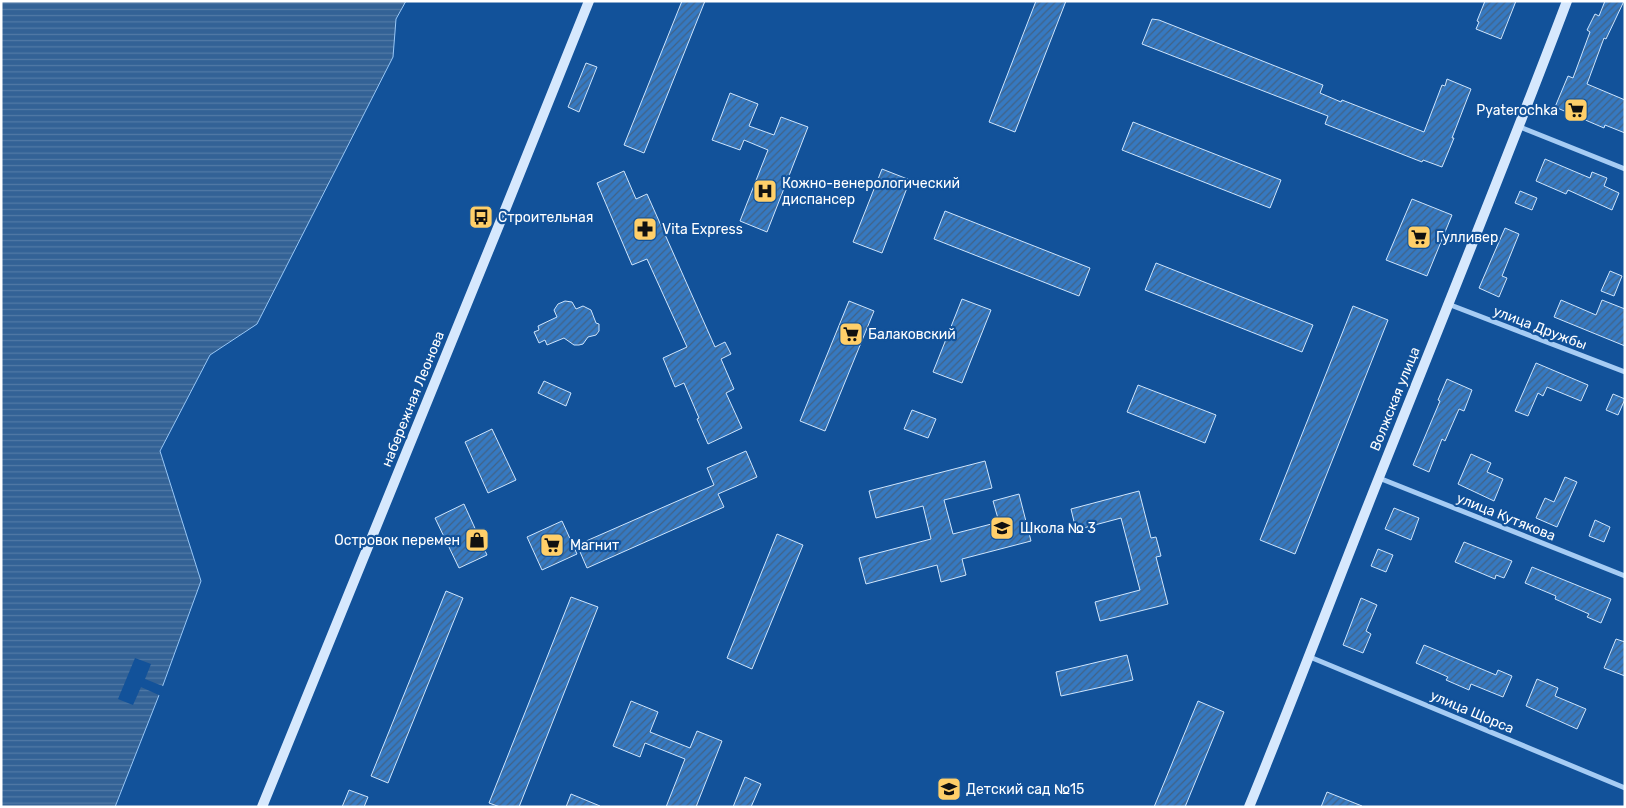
<svg xmlns="http://www.w3.org/2000/svg" width="1626" height="808" font-family="Rubik,sans-serif">
<defs>
<pattern id="water-rules" width="6" height="5" patternUnits="userSpaceOnUse" patternTransform="scale(1.25)"><rect width="6" height="5" fill="#336296"/><path d="M0 2.5h6" fill="none" stroke="#527aa6"/></pattern>
<pattern id="building-hatch" width="6" height="6" patternUnits="userSpaceOnUse" patternTransform="scale(1.25)"><rect width="6" height="6" fill="#3679c1"/><path d="M-1 1l2-2M0 6l6-6M5 7l2-2" fill="none" stroke="#416286"/></pattern>
</defs>
<rect width="100%" height="100%" fill="#12529a"/>
<path fill="url(#water-rules)" stroke="#98c7f7" d="M1,1H406L396,19L393,57L257,324L210,355L160,451L201,581L163,685L115,807H1Z"/>
<path fill="#12529a" d="M135,658L151,664L145,679L165,687L161,696L141,687L133,705L118,699Z"/>
<path fill="url(#building-hatch)" stroke="#cee5fd" d="M682,1H705L644,153L624,145Z
M1036,1H1066L1015,132L989,122Z
M1485,1H1516L1501,39L1476,29L1479,22L1477,21Z
M1605,1H1624L1606,39L1604,38L1587,84L1625,100V133L1605,125L1604,128L1555,107L1568,76L1573,78L1590,32L1587,30L1595,14L1599,16Z
M1152,19L1159,20L1323,85L1320,93L1341,102L1342,100L1424,132L1442,85L1445,86L1447,79L1471,89L1452,138H1454L1442,167L1423,160L1422,162L1325,124L1328,116L1142,44Z
M586,63L597,67L579,112L568,107Z
M730,93L758,104L749,126L774,135L781,117L808,127L767,232L740,221L768,150L744,140L740,150L712,140Z
M1133,122L1281,180L1270,208L1122,150Z
M1545,159L1590,178L1592,172L1607,178L1604,186L1619,193L1612,210L1568,190L1566,194L1536,181Z
M882,169L910,180L882,253L853,242Z
M624,171L636,199L647,194L715,347L725,342L731,354L721,359L734,389L726,393L742,428L708,444L697,419L699,418L684,383L675,387L663,358L687,347L647,259L632,265L597,183Z
M1520,191L1537,198L1532,210L1515,203Z
M1412,199L1452,215L1427,276L1386,260Z
M945,211L1090,268L1079,296L934,239Z
M1505,228L1519,234L1502,276L1507,278L1499,297L1479,288Z
M1156,263L1313,325L1302,352L1145,290Z
M1610,271L1622,276L1614,296L1601,291Z
M962,299L991,310L962,383L933,372Z
M1561,300L1596,315L1602,300L1625,309V346L1554,317Z
M565,301L572,302L576,309L583,306L591,310L596,323L599,324V331L596,335L588,337L583,344L579,345H574L564,338L547,345L545,340L539,343L534,332L539,330L538,326L557,317L554,310L558,304Z
M849,301L874,311L825,431L800,421Z
M1353,306L1388,320L1295,554L1260,540Z
M1536,363L1588,385L1581,401L1547,387L1543,396L1538,393L1528,416L1515,411Z
M1447,379L1472,390L1464,411L1459,409L1445,441L1442,439L1429,472L1413,465L1440,401L1438,400Z
M544,381L571,393L566,406L538,393Z
M1138,385L1216,415L1205,443L1127,412Z
M1613,394L1625,399L1618,415L1606,410Z
M912,410L936,419L928,438L904,429Z
M492,429L516,480L488,493L465,442Z
M746,451L757,477L718,494L724,507L587,568L577,545L714,485L707,468Z
M1471,454L1491,463L1487,472L1503,479L1494,501L1458,484Z
M985,461L992,488L944,500L953,534L999,522L993,501L1019,494L1031,541L962,559L966,575L941,582L937,565L866,584L859,558L931,539L923,506L876,518L869,491Z
M1565,477L1577,482L1557,527L1536,518L1545,498L1554,502Z
M1139,491L1151,538L1156,537L1161,556L1156,557L1168,604L1100,621L1095,602L1140,590L1121,518L1076,530L1071,509Z
M464,504L487,555L459,568L435,518Z
M1394,508L1419,518L1411,540L1385,529Z
M1595,520L1610,527L1604,542L1589,536Z
M562,521L577,554L542,570L527,537Z
M777,534L803,545L752,669L727,658Z
M1464,542L1512,561L1504,578L1496,575L1495,579L1455,562Z
M1378,549L1393,555L1386,572L1371,566Z
M1532,567L1611,599L1601,623L1587,617L1589,614L1555,599L1556,596L1525,583Z
M446,591L463,598L388,783L371,776Z
M571,597L598,607L519,807H500L489,803Z
M1361,598L1377,605L1366,631L1371,634L1363,653L1343,645Z
M1616,639L1625,642V676L1604,668Z
M1424,645L1496,675L1498,670L1512,676L1503,697L1471,684L1469,690L1446,680L1448,677L1416,663Z
M1127,655L1133,680L1061,696L1056,672Z
M1537,679L1558,688L1555,696L1586,709L1577,729L1526,706Z
M631,701L658,712L650,732L690,748L697,731L722,741L696,807H666L685,759L645,743L640,757L613,746Z
M1198,701L1224,712L1185,807H1154Z
M745,777L761,784L751,807H733Z
M349,790L368,797L364,807H342Z
M1327,792L1362,806V807H1321Z
M571,794L600,806V807H566Z"/>
<g fill="none" stroke-linecap="round" stroke-linejoin="round">
<path stroke="#a6ccf4" stroke-width="5" d="M1520,127L1625,169
M1448,304L1625,372
M1379,478L1625,576
M1310,657L1625,788"/>
<path stroke="#d6e8fd" stroke-width="10" d="M262,807L499,225L589,1
M1249,807C1294,697 1336,585 1380,475C1443,317 1507,160 1567,1"/>
</g>
<defs>
<g id="supermarket-square" transform="scale(1.25)"><rect x="-9" y="-9" width="18" height="18" rx="4" fill="#ffcf69" stroke="#12529a"/><path d="M-6-5.5h2.5l.6 2H6L4.5 2H-2.5L-4.4-4H-6ZM-1.5 3.2a1.3 1.3 0 1 0 .1 0ZM3 3.2a1.3 1.3 0 1 0 .1 0Z" fill="#111"/></g>
<g id="hospital-square" transform="scale(1.25)"><rect x="-9" y="-9" width="18" height="18" rx="4" fill="#ffcf69" stroke="#12529a"/><path d="M-5-5h3v3.5h4V-5h3V5h-3V1.5h-4V5h-3Z" fill="#111"/></g>
<g id="bus-square" transform="scale(1.25)"><rect x="-9" y="-9" width="18" height="18" rx="4" fill="#ffcf69" stroke="#12529a"/><path d="M-5-6H5V4H4V6H2V4H-2V6H-4V4H-5ZM-3.5-4V0h7V-4ZM-3.5 1.2v1.5H-2V1.2ZM2 1.2v1.5H3.5V1.2Z" fill="#111"/></g>
<g id="pharmacy-square" transform="scale(1.25)"><rect x="-9" y="-9" width="18" height="18" rx="4" fill="#ffcf69" stroke="#12529a"/><path d="M-2-6h4v4h4v4h-4v4h-4v-4h-4v-4h4Z" fill="#111"/></g>
<g id="school-square" transform="scale(1.25)"><rect x="-9" y="-9" width="18" height="18" rx="4" fill="#ffcf69" stroke="#12529a"/><path d="M0-5L7-2L0 1L-7-2ZM-4 1L0 2.5L4 1V4Q0 6-4 4Z" fill="#111"/></g>
<g id="shop-square" transform="scale(1.25)"><rect x="-9" y="-9" width="18" height="18" rx="4" fill="#ffcf69" stroke="#12529a"/><path d="M-5-2.5h2.3a2.7 3.5 0 0 1 5.4 0H5L5.5 6h-11ZM-1.5-2.5h3a1.5 2.3 0 0 0-3 0Z" fill="#111"/></g>
</defs>
<g fill-rule="evenodd">
<use href="#supermarket-square" x="1576" y="110"/>
<use href="#hospital-square" x="765" y="191"/>
<use href="#bus-square" x="481" y="217"/>
<use href="#pharmacy-square" x="645" y="229"/>
<use href="#supermarket-square" x="1419" y="237"/>
<use href="#supermarket-square" x="851" y="334"/>
<use href="#school-square" x="1002" y="528"/>
<use href="#shop-square" x="477" y="540"/>
<use href="#supermarket-square" x="552" y="545"/>
<use href="#school-square" x="949" y="789"/>
</g>
<g text-anchor="middle" dominant-baseline="central" stroke-width="4.5" stroke-linejoin="round" paint-order="stroke">
<g font-size="14" fill="#fff" stroke="#12529a" text-anchor="start">
<text x="1558" y="110" text-anchor="end">Pyaterochka</text>
<text x="782" y="183">Кожно-венерологический<tspan x="782" dy="16">диспансер</tspan></text>
<text x="498" y="217">Строительная</text>
<text x="662" y="229">Vita Express</text>
<text x="1436" y="237">Гулливер</text>
<text x="868" y="334">Балаковский</text>
<text x="1020" y="528">Школа № 3</text>
<text x="460" y="540" text-anchor="end">Островок перемен</text>
<text x="570" y="545">Магнит</text>
<text x="966" y="789">Детский сад №15</text>
</g>
<g font-size="14" fill="#fff" stroke="#12529a">
<text transform="translate(1540 328) rotate(21)">улица Дружбы</text>
<text transform="translate(413 399) rotate(-68)">набережная Леонова</text>
<text transform="translate(1395 399) rotate(-68)">Волжская улица</text>
<text transform="translate(1506 517) rotate(22)">улица Кутякова</text>
<text transform="translate(1472 712) rotate(23)">улица Щорса</text>
</g>
</g>
<rect width="1626" height="808" fill="none" stroke="#ffffff" stroke-width="5"/>
</svg>
